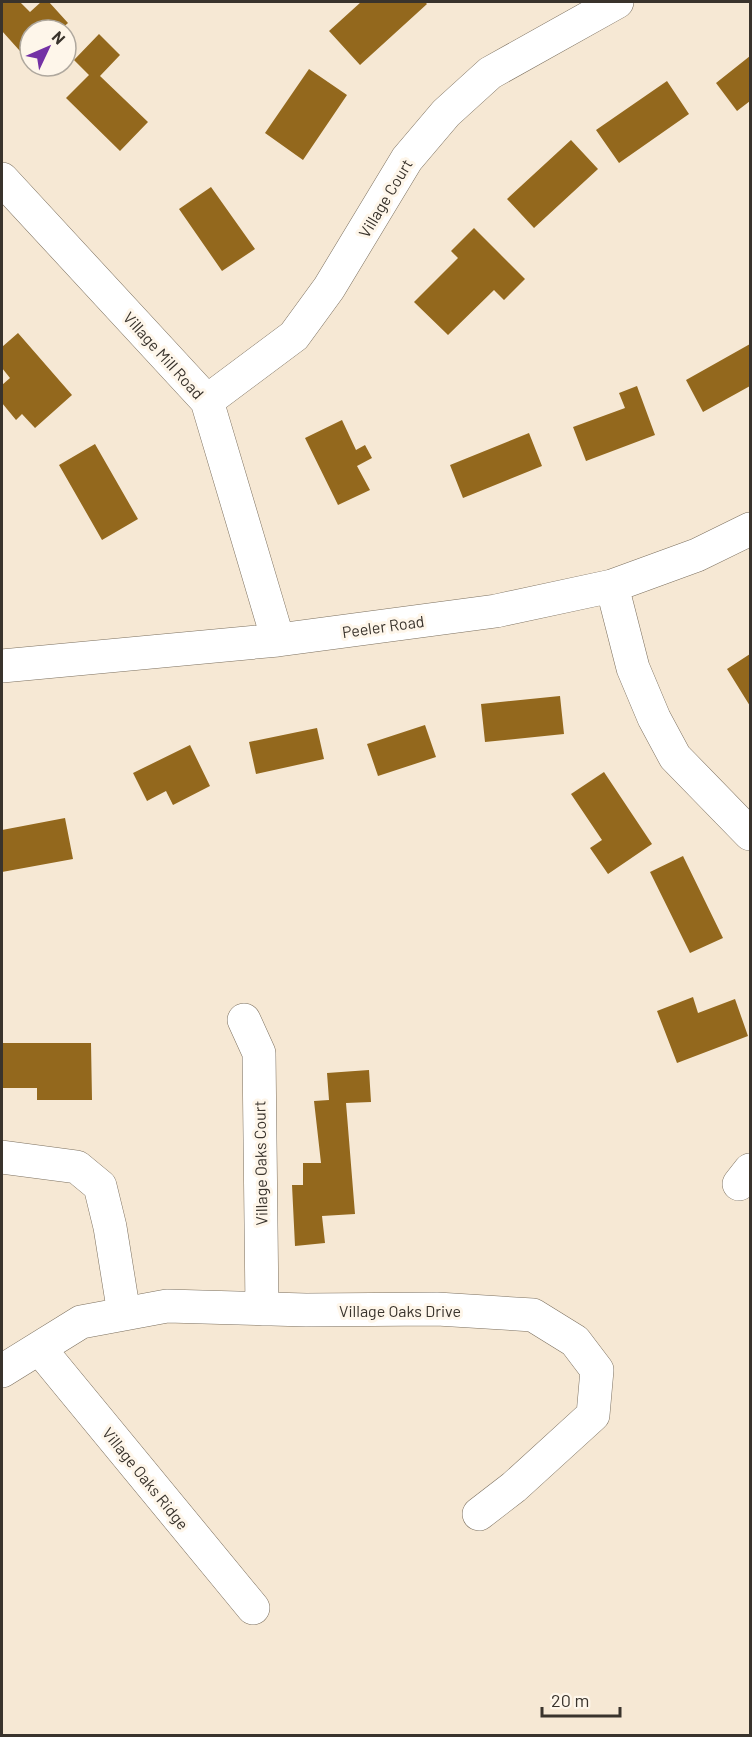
<svg xmlns="http://www.w3.org/2000/svg" width="752" height="1737" font-family="Barlow,sans-serif">
<rect width="100%" height="100%" fill="#f6e8d4"/>
<path fill="#93681d" d="M2,2H20L30,12L41,2H49L68,23L60,30H30V58L28,60L2,31Z
M361,2H425L427,4L360,65L329,31Z
M99,34L120,55L100,76L148,122L120,151L66,98L89,75L74,60Z
M750,56V101L737,111L716,83Z
M309,69L347,95L303,160L265,133Z
M667,81L689,114L619,163L596,130Z
M571,140L598,169L534,228L507,199Z
M211,187L255,249L222,271L179,209Z
M474,228L525,279L504,300L494,290L448,335L414,302L458,258L451,251Z
M18,333L72,395L35,428L22,414L16,420L2,403V385L10,378L2,368V347Z
M750,344V386L703,412L686,380Z
M637,386L655,435L586,461L573,427L625,408L619,393Z
M342,420L356,450L365,445L372,458L357,466L370,490L338,505L305,438Z
M529,433L542,466L463,498L450,465Z
M95,444L138,519L102,540L59,465Z
M750,654V706L727,669Z
M560,696L564,734L485,742L481,704Z
M425,725L436,757L378,776L367,744Z
M317,728L324,759L256,774L249,742Z
M190,745L210,786L173,805L166,791L147,801L133,773Z
M604,772L652,844L608,874L590,848L602,840L571,794Z
M65,818L73,859L2,872V830Z
M683,856L723,938L690,953L650,872Z
M693,997L698,1013L735,999L748,1036L677,1063L657,1011Z
M2,1043H91L92,1100H37V1088H2Z
M369,1070L371,1102L346,1103L355,1214L322,1216L325,1243L295,1246L292,1185H303V1163H321L314,1101L329,1100L327,1073Z"/>
<g fill="none" stroke-linecap="round" stroke-linejoin="round">
<g stroke="#7c705f" stroke-width="34">
<path id="minor" d="M2,179L207,401L278,640
M207,401L294,336L329,288L407,159L446,113L490,73L617,2
M612,586L633,668L654,718L675,757L750,834
M2,666L278,640L496,611L612,586L697,555L750,529
M244,1020L259,1053L262,1309
M2,1157L77,1167L100,1186L110,1227L124,1314
M739,1184L750,1170
M39,1348L253,1608
M2,1371L81,1322L167,1306L306,1310L437,1309L533,1315L575,1341L597,1370L593,1415L514,1487L479,1514"/>
</g>
<use href="#minor" stroke="#fff" stroke-width="33"/>
</g>
<g text-anchor="middle" dominant-baseline="central" stroke-width="6" stroke-linejoin="round" paint-order="stroke">
<g font-size="16" fill="#39332c" stroke="#fef6ea">
<text transform="translate(385 198) rotate(-59)">Village Court</text>
<text transform="translate(164 355) rotate(48)">Village Mill Road</text>
<text transform="translate(383 626) rotate(-8)">Peeler Road</text>
<text transform="translate(260 1163) rotate(-91)">Village Oaks Court</text>
<text x="400" y="1310">Village Oaks Drive</text>
<text transform="translate(146 1478) rotate(51)">Village Oaks Ridge</text>
</g>
</g>
<rect width="752" height="1737" fill="none" stroke="#39332c" stroke-width="6"/>
<g transform="translate(48 48) rotate(46)"><circle r="28" fill="#fef6ea" stroke="#afa89e" stroke-width="1.5"/>
<path d="M0-4.5L10 22L0 15L-10 22Z" fill="#7431a5"/>
<text y="-9" font-size="16" font-weight="bold" text-anchor="middle" fill="#39332c">N</text>
</g>
<path d="M542 1707v9h78v-9" fill="none" stroke="#39332c" stroke-width="3"/>
<text x="551" y="1707" font-size="18" fill="#39332c" stroke="#fef6ea" stroke-width="4.5" paint-order="stroke">20 m</text>
</svg>
